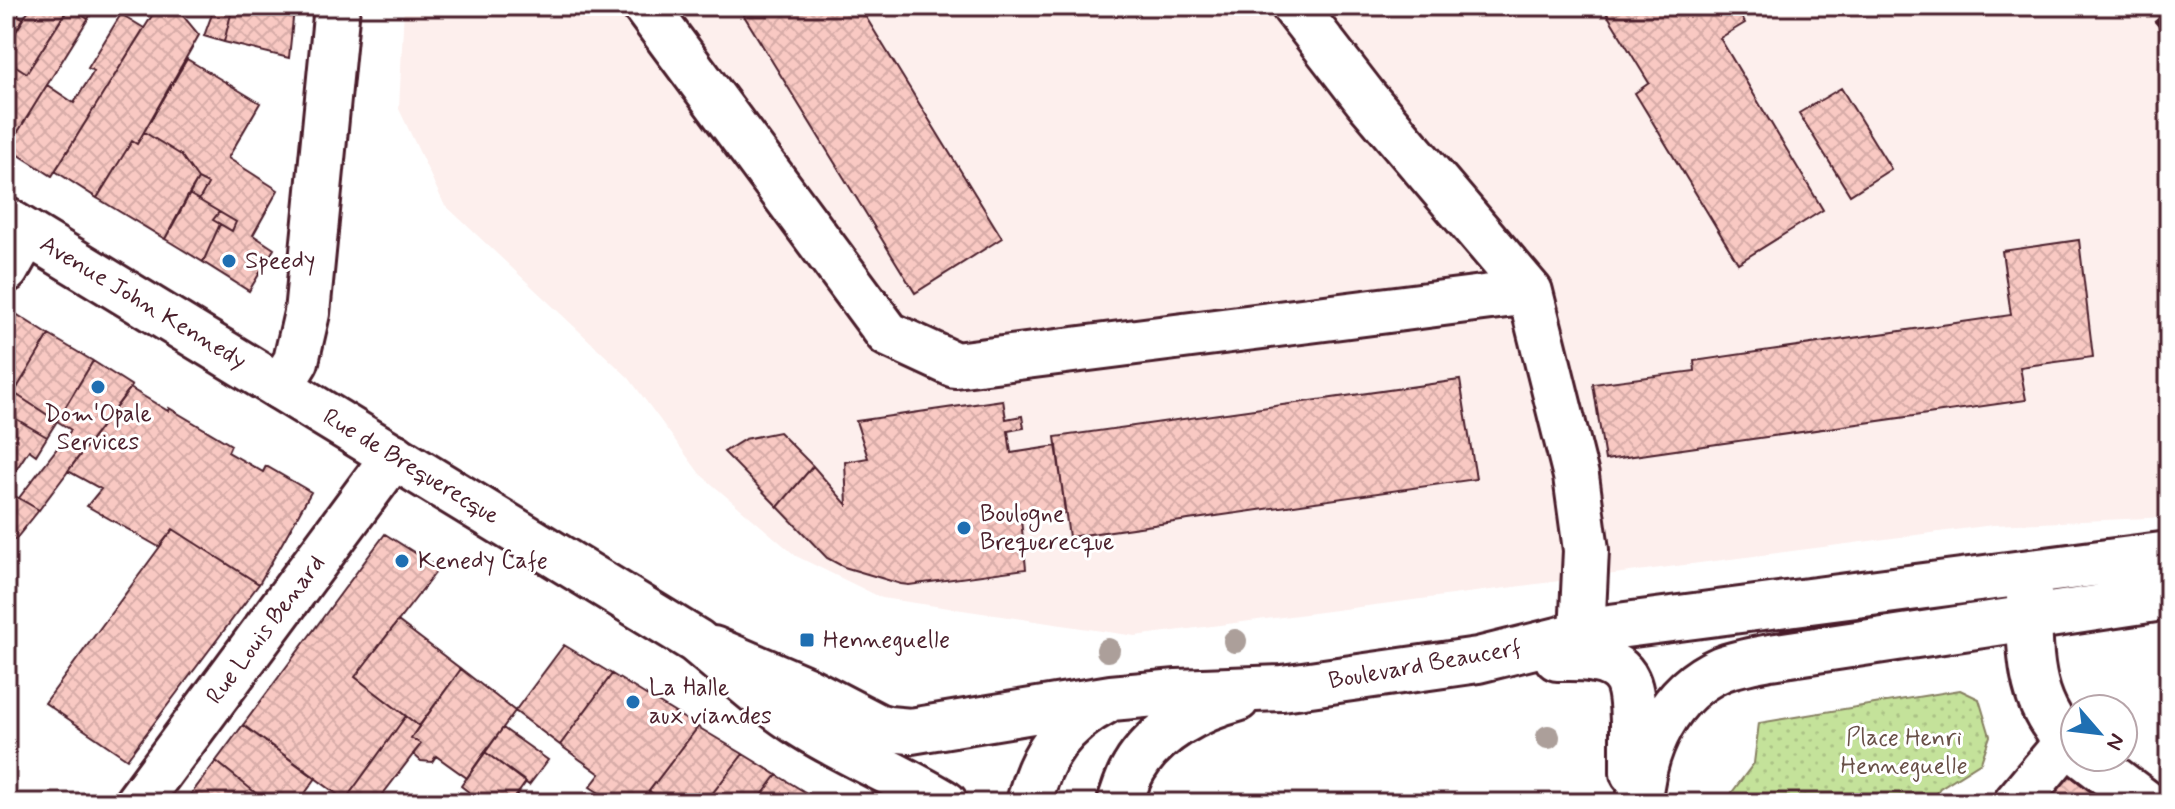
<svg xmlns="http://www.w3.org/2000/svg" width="2175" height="809" font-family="Mynerve,sans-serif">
<defs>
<pattern id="park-dots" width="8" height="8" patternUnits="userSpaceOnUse" patternTransform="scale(2)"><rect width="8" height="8" fill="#c4e29a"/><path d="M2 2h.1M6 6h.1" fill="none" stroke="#aac185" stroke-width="1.8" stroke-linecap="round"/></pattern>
<pattern id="building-cross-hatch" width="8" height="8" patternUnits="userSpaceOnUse" patternTransform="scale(2)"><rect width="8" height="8" fill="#f9c9c3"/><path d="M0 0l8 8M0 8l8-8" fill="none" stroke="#d7aca8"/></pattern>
</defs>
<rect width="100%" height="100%" fill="#fff"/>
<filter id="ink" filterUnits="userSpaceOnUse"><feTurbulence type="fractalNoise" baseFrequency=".0125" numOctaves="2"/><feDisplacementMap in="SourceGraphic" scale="16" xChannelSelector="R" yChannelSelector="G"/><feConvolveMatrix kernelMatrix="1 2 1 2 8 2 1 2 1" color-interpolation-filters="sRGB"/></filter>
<g filter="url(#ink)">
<path fill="#fdefed" d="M404,6H2169V517L1993,525L1135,636L882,598L796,556L700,474L629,378L444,204L399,109Z"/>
<path fill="url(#park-dots)" stroke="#878062" stroke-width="2" d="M1960,690L1979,699L1990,736L1981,762L1940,788L1929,803H1724L1754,763L1759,723Z"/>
<path fill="url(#building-cross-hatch)" stroke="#4a1f2b" stroke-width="2" d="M31,6H70L27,73L6,60V47Z
M70,6H96L88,19Z
M158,6H175L199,35L137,144L132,141L97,198L55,171Z
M215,6H233L224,42L204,36Z
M233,6H282L294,9L289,58L224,42Z
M738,6H859L1002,238L915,293Z
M1602,6H1735L1745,23L1720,38L1823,210L1738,263L1635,93L1649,83Z
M6,7L24,19L6,47Z
M69,7L88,19L8,148L6,146V60L27,73Z
M121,14L144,28L52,176L8,148L47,85L74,103L94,71L88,68Z
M187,59L260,103L228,158L278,190L253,235L274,249L249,291L203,262L220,224L232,231L236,222L199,200L208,184L198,179L181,155L144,132Z
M1841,88L1891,169L1850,195L1799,113Z
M144,132L181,155L198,179L165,239L97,198L132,141L137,144Z
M198,179L208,184L199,200L189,194Z
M189,194L219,212L213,220L220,224L203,262L165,239Z
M219,212L236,222L232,231L213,220Z
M2079,240L2093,357L2020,367L2026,400L1605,460L1593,384L1695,371L1694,361L2011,315L2002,251Z
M13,312L49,335L14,393L6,389V313Z
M49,335L93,361L57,421L14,393Z
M93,361L132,386L39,510L19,498L71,430L57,421Z
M1460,380L1476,479L1069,537L1055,437Z
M130,388L168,411L169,408L231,445L228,452L263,472L266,466L311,492L259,584L173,529L159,547L87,506L101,489L68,471Z
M14,393L57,421L47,437L6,413V406Z
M1003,400L1006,419L1022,416L1024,428L1008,431L1011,453L1057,446L1065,513L1021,519L1026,569L909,585L901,584L844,567L827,558L778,507L813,466L847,505L845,462L868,458L856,421Z
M6,413L47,437L36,455L29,450L6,485Z
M779,432L813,466L778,507L724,452L745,439Z
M8,492L39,510L15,540L6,534V495Z
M173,529L259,584L127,759L45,703Z
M385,534L439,568L355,677L406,716L345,800L243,725Z
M398,621L461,669L419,726L355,677Z
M564,645L612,674L560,745L515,711Z
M461,669L515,711L467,778L436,756L432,762L421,761L413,754L421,744L411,738Z
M612,674L698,727L640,803H615L590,787L600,774L560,745Z
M406,716L419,726L411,738L421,744L376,803H343Z
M243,725L316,778L298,803H268L216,761Z
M698,727L743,754L705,803H668L649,791Z
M503,728L548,760L529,785L485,752Z
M485,752L526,782L511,803H483L461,786Z
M743,754L777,775L756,803H705Z
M216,761L268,803H188L186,801Z
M777,775L823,803H756Z
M2069,775L2105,803H2046Z"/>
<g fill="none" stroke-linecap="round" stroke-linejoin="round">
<g stroke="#4a1f2b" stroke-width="50">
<path id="minor" d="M645,6L888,334L955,365L1530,292
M1294,6L1366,99L1530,292L1576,476L1586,550L1582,634L1584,658
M6,270L27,233
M280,387L296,361L307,313L337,6
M2029,592C2030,651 2026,706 2075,748
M713,649L804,688L877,726L888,729L911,731L1111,698L1177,692L1282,688L1478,660L1610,627L2169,554
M1557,658C1570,658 1583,657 1595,660C1632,666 1632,691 1633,722C1633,739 1633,756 1633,773
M2085,757L2146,803
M137,803L394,456
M1029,803C1040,755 1062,724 1106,701
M1120,803C1124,791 1127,779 1134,768C1155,732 1198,709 1237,699
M1639,803C1643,749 1668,692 1721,669C1736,663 1754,660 1770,657L2169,597
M2016,803L2067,742"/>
</g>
<g stroke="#4a1f2b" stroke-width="50">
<path id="major" d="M6,220L696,641C731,670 765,702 803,726C849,755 899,775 945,803"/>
</g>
<use href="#minor" stroke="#fff" stroke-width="44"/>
<use href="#major" stroke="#fff" stroke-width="44"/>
<path stroke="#4a1f2b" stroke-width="6" stroke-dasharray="12 6" stroke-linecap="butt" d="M2144,6L2169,35"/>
</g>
<g fill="#ac9f9a">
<circle cx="1235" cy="641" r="12"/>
<circle cx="1108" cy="650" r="12"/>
<circle cx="1548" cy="737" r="12"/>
</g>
</g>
<g fill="#1f6fb2" stroke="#fff" stroke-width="3">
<circle cx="229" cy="261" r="8"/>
<circle cx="98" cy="387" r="8"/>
<circle cx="964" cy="528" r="8"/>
<circle cx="402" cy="561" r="8"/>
<rect x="799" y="632" width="16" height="16" rx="4"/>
<circle cx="633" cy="702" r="8"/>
</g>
<g text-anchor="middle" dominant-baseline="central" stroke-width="6" stroke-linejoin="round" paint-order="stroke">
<g font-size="24" fill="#4a1f2b" stroke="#fff" text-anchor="start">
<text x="245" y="261">Speedy</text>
<text x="98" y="414" text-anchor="middle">Dom'Opale<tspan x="98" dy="28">Services</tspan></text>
<text x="980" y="514">Boulogne<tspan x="980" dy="28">Brequerecque</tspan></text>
<text x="418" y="561">Kenedy Cafe</text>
<text x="823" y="640">Henneguelle</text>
<text x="649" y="688">La Halle<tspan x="649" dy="28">aux viandes</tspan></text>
</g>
<g font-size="24" fill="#4a1f2b" stroke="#fff">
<text transform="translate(143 303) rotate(31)">Avenue John Kennedy</text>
<text transform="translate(411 467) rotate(31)">Rue de Brequerecque</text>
<text transform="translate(266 630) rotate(-53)">Rue Louis Benard</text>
<text transform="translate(1425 665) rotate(-10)">Boulevard Beaucerf</text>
</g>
<g font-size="24" fill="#685047" stroke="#fff">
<text x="1904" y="738">Place Henri<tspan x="1904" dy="28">Henneguelle</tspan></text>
</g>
</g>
<rect width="2175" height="809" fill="none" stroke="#fff" stroke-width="32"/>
<rect x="16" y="16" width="2143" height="777" fill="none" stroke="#4a1f2b" stroke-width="3" filter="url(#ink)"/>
<g transform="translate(2099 733) rotate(118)"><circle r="38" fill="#ffffff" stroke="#b7a5aa" stroke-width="2"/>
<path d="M0-6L14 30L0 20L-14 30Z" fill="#1f6fb2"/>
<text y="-12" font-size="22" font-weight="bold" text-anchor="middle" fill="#4a1f2b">N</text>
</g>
</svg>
